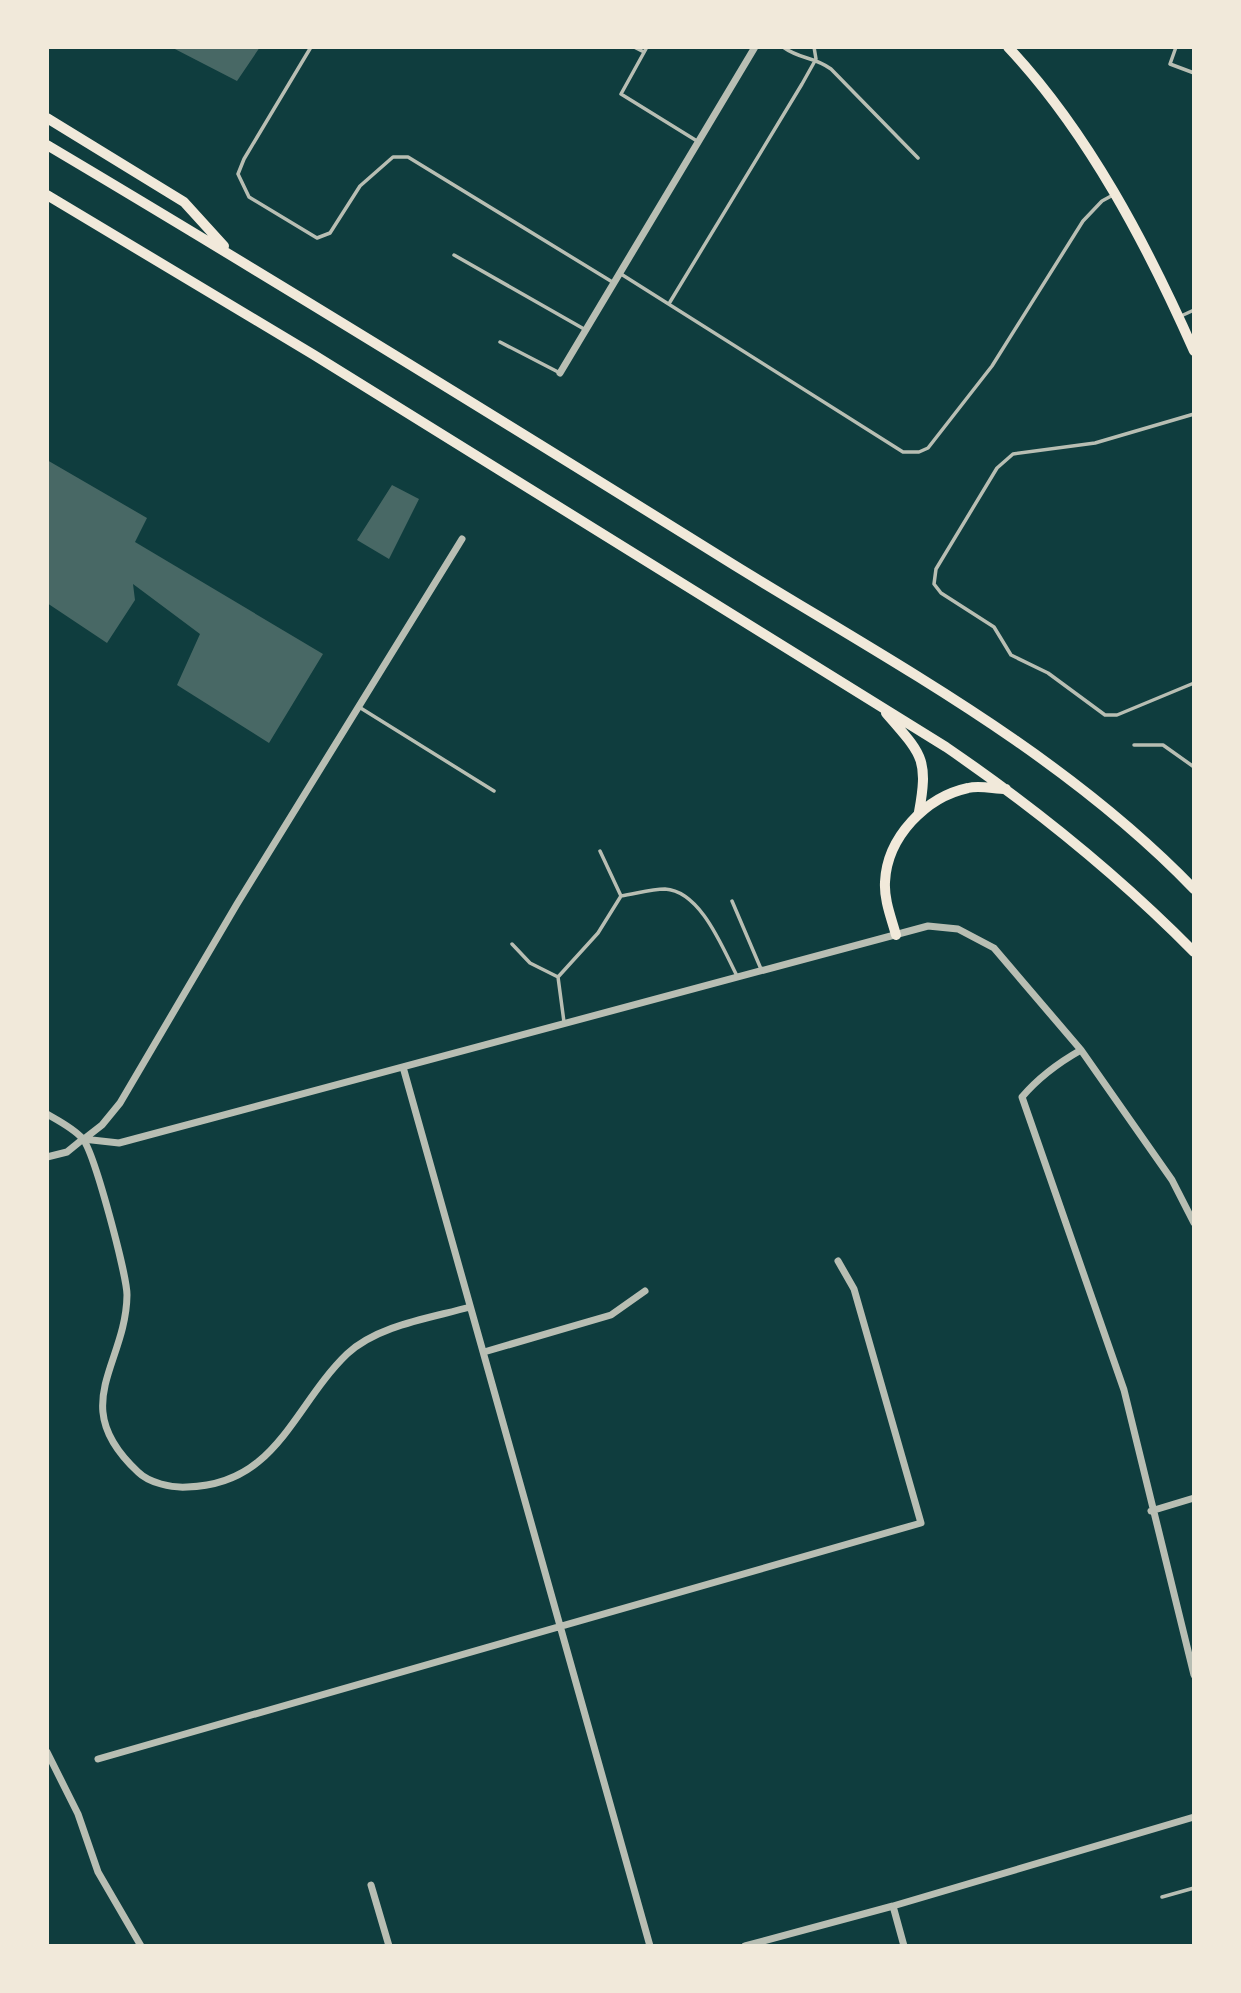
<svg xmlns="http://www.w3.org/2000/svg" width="1241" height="1993" font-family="'Fira Sans',sans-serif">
<rect width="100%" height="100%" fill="#0f3d3e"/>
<path fill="#486865" d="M171,47H260L237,81Z
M47,460L147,518L135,542L323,654L269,743L177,685L200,634L133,584L135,600L107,643L47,603Z
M392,485L419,499L389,559L357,540Z"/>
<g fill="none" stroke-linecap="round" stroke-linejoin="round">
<path stroke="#b8beb3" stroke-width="3.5" d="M311,47L244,159L238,174L249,197L317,238L330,233L360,186L393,157H408L614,283
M634,47L644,52
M647,47L621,94L697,141
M783,47C801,60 813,56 831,69L918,158
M1176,47L1170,64L1194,73
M454,255L584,329
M621,274L903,452H919L928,448L992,366L1083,221L1102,201L1113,195
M670,302L802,84L816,59L814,47
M1181,316L1194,310
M500,342L560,373
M1194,414L1095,443L1013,454L997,468L936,569L934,584L941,593L994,627L1011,655L1048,673L1105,715H1117L1194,683
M359,707L494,791
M1134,745H1163L1194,767
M621,896C635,894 651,889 665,889C701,891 723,949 737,976
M732,901L761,969
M512,944L530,963L558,977
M564,1022L558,977L598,933L621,896L600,851
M1162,1897L1194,1888"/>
<path stroke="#b8beb3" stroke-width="7" d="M560,373L755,47
M1081,1050C1058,1063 1039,1077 1022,1097L1124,1390L1194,1675
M403,1067L650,1946
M47,1114C59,1121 73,1128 82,1138C94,1150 127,1276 127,1295C126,1366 66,1405 138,1472C149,1483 172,1488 187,1487C277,1485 293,1406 347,1354C378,1325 431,1318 470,1307
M84,1139L102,1125L120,1103L237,904L462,539
M47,1157L67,1152L83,1139L119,1143L928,926L958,929L994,948L1081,1050L1172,1180L1194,1223
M484,1352L611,1315L645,1291
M1151,1511L1194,1498
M47,1752L78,1814L98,1872L141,1946
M98,1759L921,1523L854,1289L838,1261
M371,1885L389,1946
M893,1906L904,1946
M745,1946L893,1906L1194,1817"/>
<path stroke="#f1e9da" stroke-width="10" d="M1008,47C1088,132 1147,245 1194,351"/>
<path stroke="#f1e9da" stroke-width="10" d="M47,118L184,202L224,246
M47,145C278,282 506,423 734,565C893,663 1063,753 1194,889
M47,195L314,355L946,747C1035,808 1118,875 1194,952
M886,713C921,754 929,757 919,812
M896,935C891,917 884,900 885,882C887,837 926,797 968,788C980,785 994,789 1006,789"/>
</g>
<rect width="1241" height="1993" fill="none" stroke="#f1e9da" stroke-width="98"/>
</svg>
